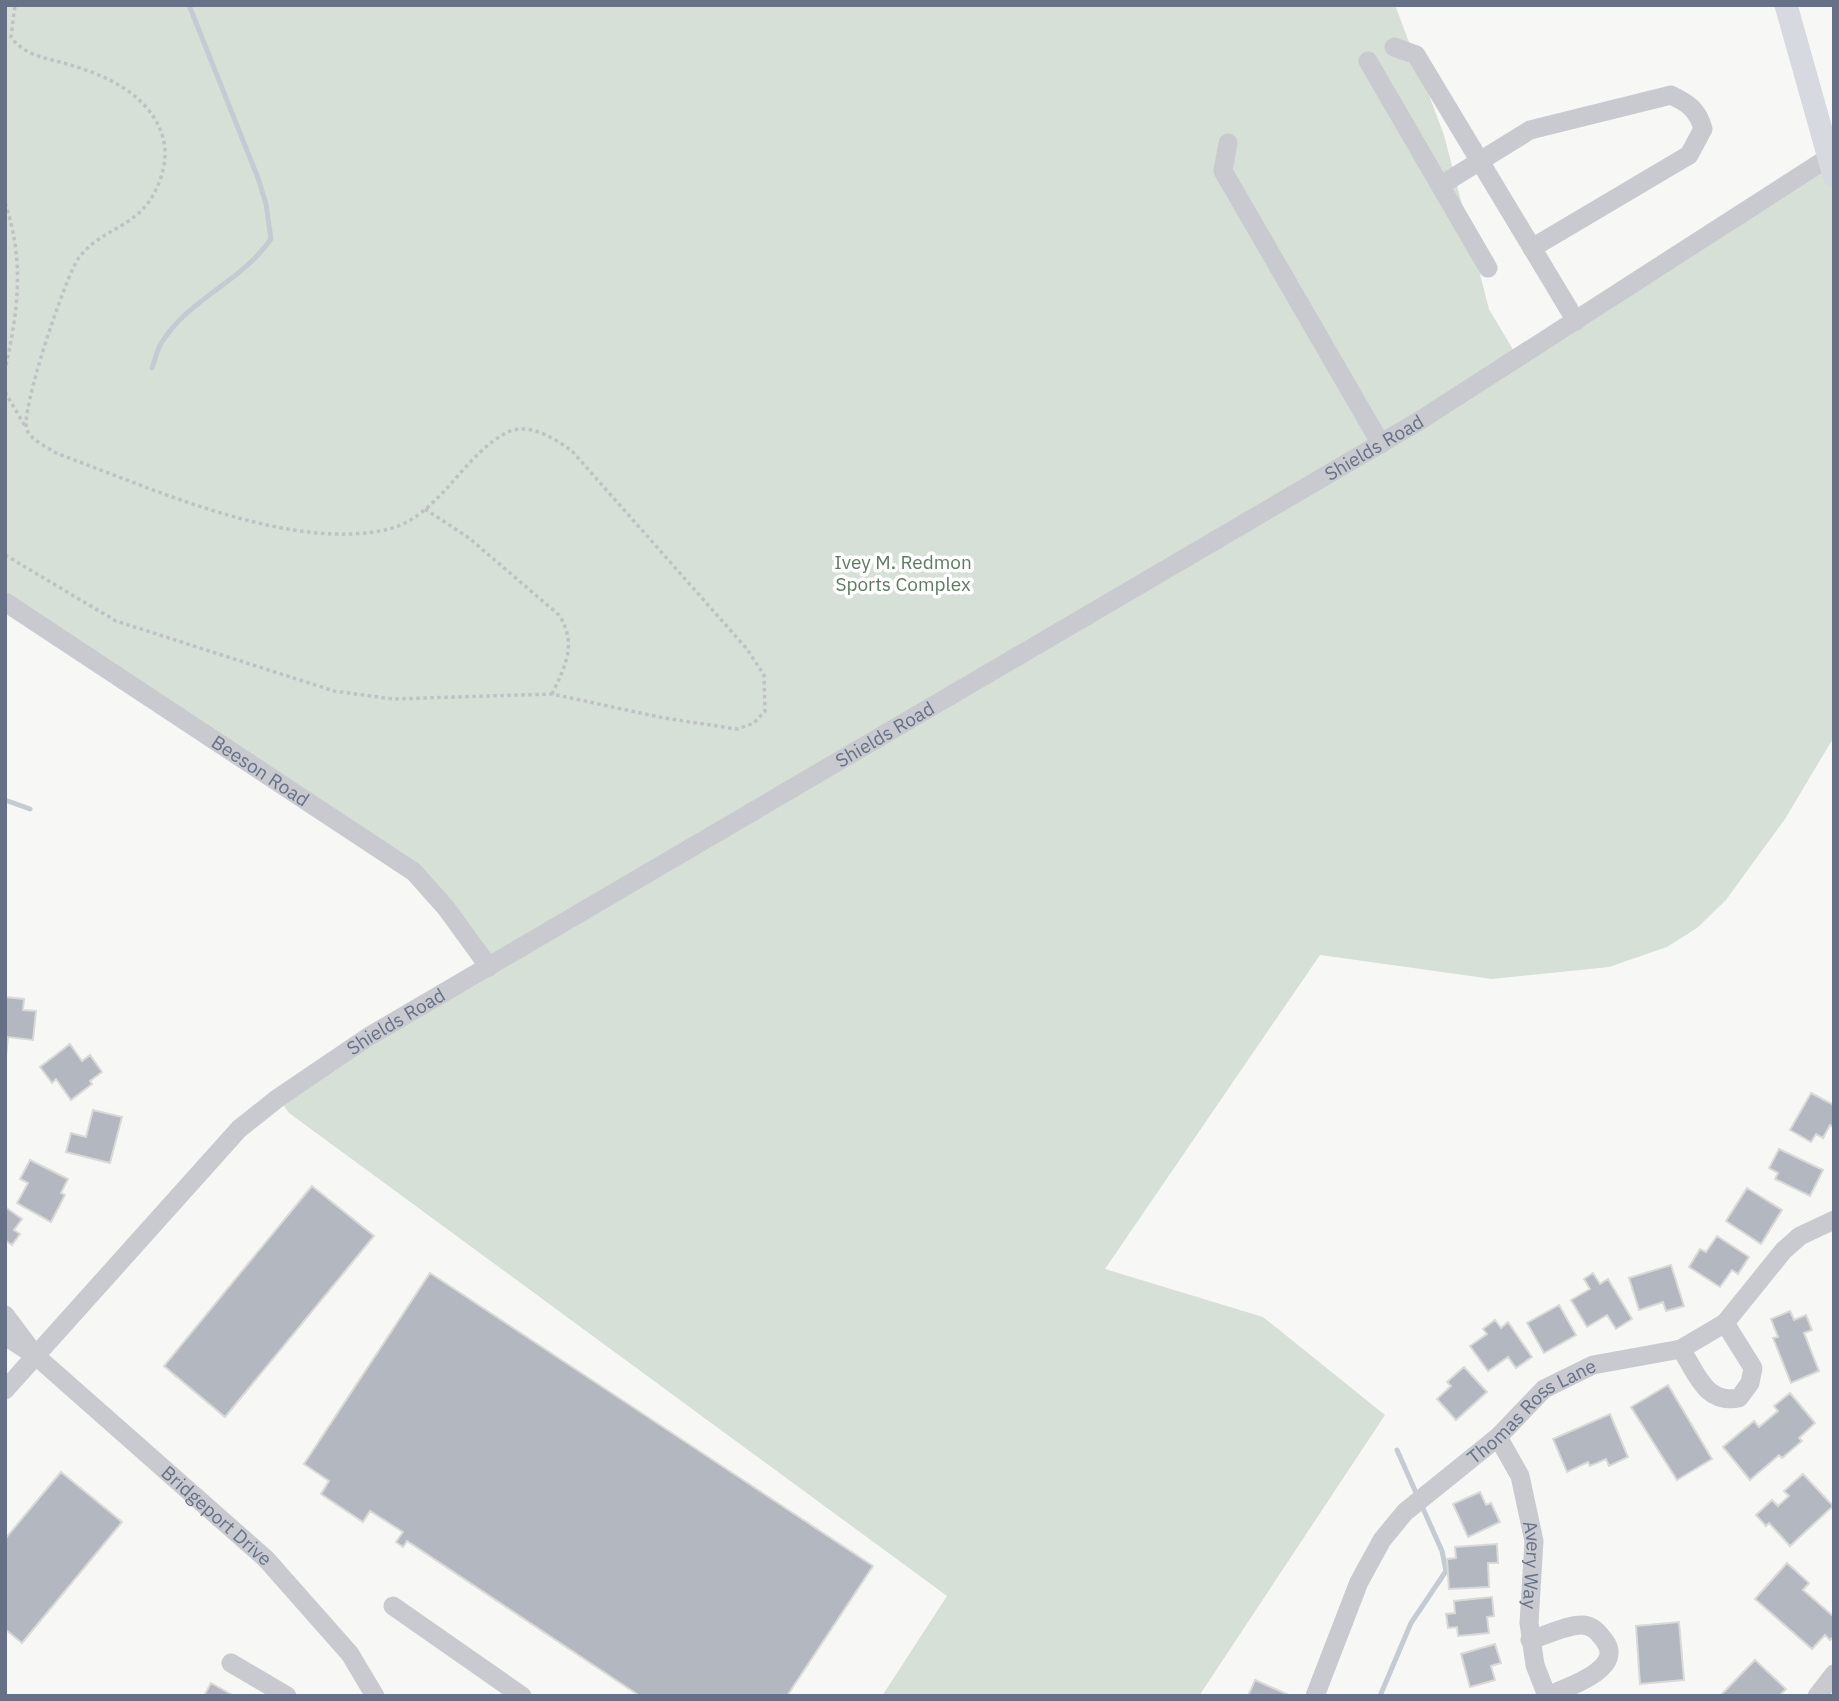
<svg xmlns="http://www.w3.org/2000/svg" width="1839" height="1701" font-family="'IBM Plex Sans',sans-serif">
<rect width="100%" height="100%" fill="#f7f8f5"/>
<path fill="#d7e0d6" d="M5,5H1395L1444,135L1489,309L1518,358L1830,157L1834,176V737L1785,819L1726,900L1697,928L1667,947L1609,967L1492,979L1320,955L1105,1269L1263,1317L1385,1415L1199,1696H882L947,1596L289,1113L278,1098L488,968L414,872L5,602Z"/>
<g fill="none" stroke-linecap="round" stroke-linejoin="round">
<path stroke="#c5cbd2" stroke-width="5" d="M152,368C155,360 157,349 162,342C189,299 242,281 271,239L266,204L258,178L189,5
M5,800L30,809
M1397,1450L1417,1495
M1380,1696L1411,1623L1446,1571L1442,1551L1421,1504"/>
</g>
<path fill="#b3b7bf" stroke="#d9dad7" stroke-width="2" d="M5,997L24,999L23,1010L36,1011L33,1040L8,1037L6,1057Z
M70,1044L82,1061L90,1055L102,1072L90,1081L92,1084L71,1100L56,1079L52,1083L40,1067Z
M1811,1093L1834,1105V1128L1830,1125L1823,1138L1816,1134L1811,1142L1790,1130Z
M93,1110L122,1117L110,1163L66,1152L71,1133L86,1137Z
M1779,1149L1823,1170L1810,1196L1775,1179L1778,1173L1769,1168Z
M30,1160L68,1179L61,1193L65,1195L51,1222L17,1203L28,1183L20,1179Z
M312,1186L374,1236L225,1417L164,1366Z
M1747,1188L1782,1210L1761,1244L1726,1221Z
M5,1207L22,1219L14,1230L20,1234L12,1245L5,1240Z
M1717,1236L1749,1257L1738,1274L1732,1270L1720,1287L1689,1267L1700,1249L1706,1252Z
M1671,1265L1684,1306L1666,1311L1663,1302L1639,1310L1629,1278Z
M430,1273L873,1566L787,1696H640L407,1541L403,1547L396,1542L403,1532L370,1511L363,1522L321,1494L329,1481L304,1464Z
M1593,1273L1600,1284L1608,1279L1632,1319L1616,1329L1607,1315L1587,1327L1571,1300L1590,1289L1584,1279Z
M1559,1305L1576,1335L1544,1353L1527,1323Z
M1790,1311L1794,1320L1806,1315L1812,1330L1804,1333L1819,1371L1791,1383L1773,1338L1778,1337L1771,1319Z
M1495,1320L1501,1328L1508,1322L1532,1357L1516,1368L1508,1357L1488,1371L1470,1346L1487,1334L1483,1329Z
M1464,1367L1487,1392L1456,1420L1437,1399L1451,1386L1447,1382Z
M1668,1385L1712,1459L1677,1480L1631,1407Z
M1790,1393L1815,1423L1799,1438L1802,1441L1782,1458L1779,1455L1750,1480L1723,1447L1754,1421L1759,1427L1778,1411L1774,1406Z
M1610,1414L1628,1457L1609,1466L1606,1459L1590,1466L1588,1462L1567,1472L1553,1439Z
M61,1472L122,1522L22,1643L5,1629V1539Z
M1803,1474L1833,1506L1790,1546L1769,1523L1766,1526L1756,1515L1772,1500L1778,1506L1789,1496L1784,1491Z
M1480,1492L1486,1505L1491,1503L1500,1522L1468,1537L1453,1504Z
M1497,1544L1498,1563H1488L1489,1587L1449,1589L1447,1559L1456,1558L1455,1547Z
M1787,1563L1809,1583L1803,1590L1834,1617V1636L1830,1640L1825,1635L1812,1649L1755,1599Z
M1492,1597L1494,1616L1487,1617L1489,1633L1458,1636L1457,1627L1448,1628L1446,1614L1455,1613L1454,1601Z
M1679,1622L1684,1680L1640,1684L1636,1626Z
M1495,1644L1501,1663L1491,1666L1495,1680L1470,1687L1461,1654Z
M1755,1660L1786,1689L1779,1696H1720Z
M1255,1680L1291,1696H1248Z
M211,1683L234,1696H204Z"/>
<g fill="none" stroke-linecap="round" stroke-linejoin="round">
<path stroke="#bfc1c4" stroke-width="3.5" stroke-dasharray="3.5 3.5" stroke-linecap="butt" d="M5,203C25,262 18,311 5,370
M5,392L25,426
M425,509L469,538L559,615C577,643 566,665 552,694
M5,555L116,621L334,691L393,699L552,694L664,718L737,729L754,723L765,711L764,675L747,649L572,451C555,439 530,422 508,432C463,454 440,516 389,529C290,553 149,487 56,453C47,447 31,440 27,430C19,413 66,276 78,259C95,235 121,230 141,211C158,195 170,161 163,138C151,95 106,75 67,64C46,58 25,56 11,37L15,5"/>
<g stroke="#c8cacf" stroke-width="19">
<path d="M1394,47L1416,55L1576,321"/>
<path d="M1368,61L1488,268"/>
<path d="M1228,143L1223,171L1381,444"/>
<path d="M1441,185L1530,130L1671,95C1688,103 1698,110 1703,129L1689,155L1532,248"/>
<path id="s1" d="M5,602L414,872L446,908L489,967"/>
<path d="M5,1315L29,1347"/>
<path id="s2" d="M5,1336L36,1356L266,1559L350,1654L375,1696"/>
<path d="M1681,1349C1697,1374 1705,1404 1739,1398L1750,1383L1753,1368L1725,1323"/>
<path id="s3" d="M5,1390L239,1129L278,1098L368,1037L1419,421L1834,154"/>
<path id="s4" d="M1498,1437L1520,1476L1534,1541L1529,1623L1535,1665L1547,1696"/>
<path d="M393,1606L522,1696"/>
<path d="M1530,1640C1545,1636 1568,1624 1583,1625C1593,1626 1598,1632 1604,1640C1627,1669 1565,1688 1547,1696"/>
<path d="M231,1663L287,1696"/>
<path id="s5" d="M1315,1696L1359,1582L1382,1540L1405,1512L1498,1437L1544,1389L1593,1365L1681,1349L1725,1323L1784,1250L1800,1236L1834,1220"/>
<path d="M1817,1696L1834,1674"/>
</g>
<path stroke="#d6d9df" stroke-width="23" d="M1786,5L1834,176"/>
</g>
<g text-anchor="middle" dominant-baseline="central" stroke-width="7" stroke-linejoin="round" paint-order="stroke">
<g font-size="19" fill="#667087" stroke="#fff">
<text stroke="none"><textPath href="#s3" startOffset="1675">Shields Road</textPath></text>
<text stroke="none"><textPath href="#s3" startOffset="1108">Shields Road</textPath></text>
<text stroke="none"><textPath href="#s1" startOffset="306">Beeson Road</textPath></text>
<text stroke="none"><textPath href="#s3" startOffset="541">Shields Road</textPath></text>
<text stroke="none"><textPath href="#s5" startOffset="369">Thomas Ross Lane</textPath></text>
<text stroke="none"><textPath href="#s2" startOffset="278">Bridgeport Drive</textPath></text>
<text stroke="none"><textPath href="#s4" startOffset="135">Avery Way</textPath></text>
</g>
<g font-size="19" fill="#617962" stroke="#fff">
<text x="903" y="562">Ivey M. Redmon<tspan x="903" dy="22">Sports Complex</tspan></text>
</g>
</g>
<rect width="1839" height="1701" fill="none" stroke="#667087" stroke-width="14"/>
</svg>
